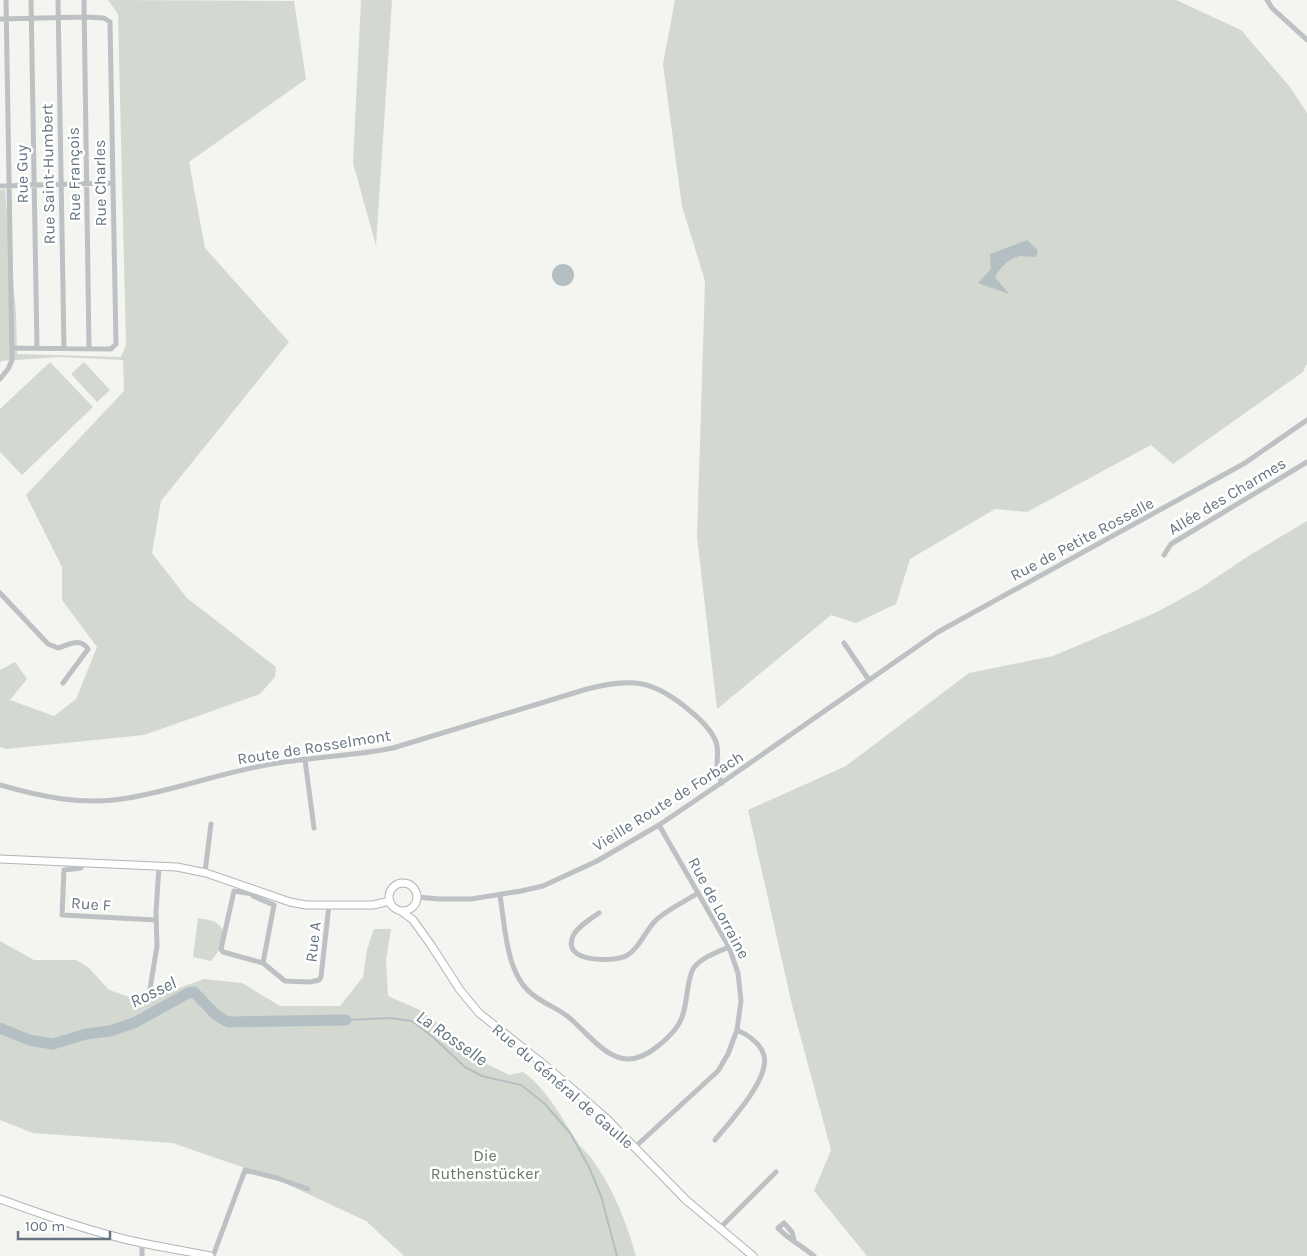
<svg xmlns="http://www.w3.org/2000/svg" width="1307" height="1256" font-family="Karla,sans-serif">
<rect width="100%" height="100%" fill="#f4f4f0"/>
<path fill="#d3d9d0" d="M108,0L294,1L306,79L189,162L205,248L289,342L161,501L152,553L187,598L276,667L275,677L260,694L144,735L6,749L0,747V670L15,662L27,679L10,700L54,716L76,699L97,647L62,600V567L26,495L124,391L123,360L59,357L2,361L0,363V190L5,189L16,313L17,354L121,357L126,345L118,14Z
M361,0H392L376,246L353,163Z
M675,0H1176L1241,30L1290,87L1307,113V364L1303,372L1173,464L1151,445L1027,512L995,509L910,559L896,604L856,623L831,615L717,709L697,537L705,281L682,206L663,64Z
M50,362L93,407L22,475L0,452V409Z
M84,362L110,390L97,402L71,374Z
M1307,521V1256H867L814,1191L831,1150L793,1009L748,810L846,766L969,673L1053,656L1155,613L1199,589L1250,555Z
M198,918C209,920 217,920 223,930L220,949L211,961L193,957Z
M374,929H391L386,960L388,996L420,1010L460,1040L478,1060L510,1075L523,1072C548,1090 560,1116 577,1141C582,1150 591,1156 596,1165C615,1192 627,1225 636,1256H404L366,1221L276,1179L173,1143L33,1133L0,1120V941L34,960H76L88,967L109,990L142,1001L204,979L242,983L280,1006H340L363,977L367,950Z"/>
<path fill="#b4bfc3" d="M1027,240L1038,250L1036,257C1030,257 1024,256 1020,256C1008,258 1000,268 995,277L1009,294L978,283L991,269L990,254Z
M552 275a11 11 0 1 1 22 0a11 11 0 1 1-22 0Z"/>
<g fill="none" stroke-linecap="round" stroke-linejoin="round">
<path stroke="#b4bfc3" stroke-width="2" d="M346,1020L390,1018L412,1021L433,1037L465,1067L482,1076L521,1085L544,1103L570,1133L589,1167L601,1196L617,1256"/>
<path stroke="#b4bfc3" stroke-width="11" d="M0,1028L29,1040L53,1044L86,1034L110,1031L134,1023L188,993L194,992L216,1015L228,1022L346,1020"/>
<g stroke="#b0b5b9" stroke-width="9">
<path id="secondary" d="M0,859L177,867L206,873L290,902L306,905H373L390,901
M389 897a14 14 0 1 1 28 0a14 14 0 1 1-28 0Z
M401,911L413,920L431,945L460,990L479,1013L547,1067L607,1119L686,1200L753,1256
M0,1199C47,1216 94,1233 142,1243C165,1248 187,1251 210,1256"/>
</g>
<path stroke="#bdc1c4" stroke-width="5" d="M31,0L37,348
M58,0L64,348
M84,0L89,348
M1267,0L1272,8L1307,40
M0,19L85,17L104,18L110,22L116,344L111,349L12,348
M0,186L113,183
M0,379L8,369L12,360L6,0
M1164,555L1171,544L1307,462
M0,593L48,644L58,648C69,645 80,637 88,649L63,683
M844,643L869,680
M305,760L314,828
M0,785C41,797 84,806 128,798C176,790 223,772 272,764C312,757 353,756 393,748L587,689C632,678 652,679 689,710C699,718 711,729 716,742C721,755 712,767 722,783
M81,862V868L64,870L62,915L156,920
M205,872L211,824
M253,894L234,891L221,949L223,952L263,963
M500,895C505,926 506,974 532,994C545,1005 561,1009 573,1021C600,1046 621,1077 658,1046C668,1038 678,1029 682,1017C688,1002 686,983 693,969C700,958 717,952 729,947
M253,896L274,905L263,963L285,981L310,982L319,980L321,977L329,905
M417,897L439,899H471L521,891L543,886L597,861L659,825L727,779L938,632L1245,463L1307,420
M599,913C590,919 577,927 573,936C561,963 613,962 626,956C639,949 645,931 656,920C668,909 684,902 698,893
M150,989L157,946L156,912L159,866
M715,1140C729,1123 770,1079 764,1056C761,1043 748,1035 737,1030
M635,1147L718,1071L728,1054L737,1030L741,1001L738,973L729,947L659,825
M720,1228L776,1172
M794,1240L792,1232L784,1223L778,1228C788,1239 802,1246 814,1256
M142,1243V1256
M213,1256L245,1170L277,1178L308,1189"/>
<use href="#secondary" stroke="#fff" stroke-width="7"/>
</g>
<g text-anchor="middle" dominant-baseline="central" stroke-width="5" stroke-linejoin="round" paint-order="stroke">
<g font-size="16" fill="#657480" stroke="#fff">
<text transform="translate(22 174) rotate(-91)">Rue Guy</text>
<text transform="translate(48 174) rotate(-91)">Rue Saint-Humbert</text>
<text transform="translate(74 174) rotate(-91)">Rue François</text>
<text transform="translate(100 183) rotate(-91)">Rue Charles</text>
<text transform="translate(1227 496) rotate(-31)">Allée des Charmes</text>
<text transform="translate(1082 539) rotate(-28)">Rue de Petite Rosselle</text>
<text transform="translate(314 747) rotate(-9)">Route de Rosselmont</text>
<text transform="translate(668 801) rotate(-32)">Vieille Route de Forbach</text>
<text transform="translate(91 904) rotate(4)">Rue F</text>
<text transform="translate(719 908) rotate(62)">Rue de Lorraine</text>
<text transform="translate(313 942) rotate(-84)">Rue A</text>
<text transform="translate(563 1086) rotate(41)">Rue du Général de Gaulle</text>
</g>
<g font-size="16" fill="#677763" stroke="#fff">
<text x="485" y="1155">Die<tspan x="485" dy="18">Ruthenstücker</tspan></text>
</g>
<g font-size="18" font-style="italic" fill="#60757d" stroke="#fff">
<text transform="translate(153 992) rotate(-26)">Rossel</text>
<text transform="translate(452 1038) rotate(35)">La Rosselle</text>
</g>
</g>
<path d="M18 1231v8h92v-8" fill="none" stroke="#657480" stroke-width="2.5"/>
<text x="25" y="1231" font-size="15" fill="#657480" stroke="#ffffff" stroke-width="4" paint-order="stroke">100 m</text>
</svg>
